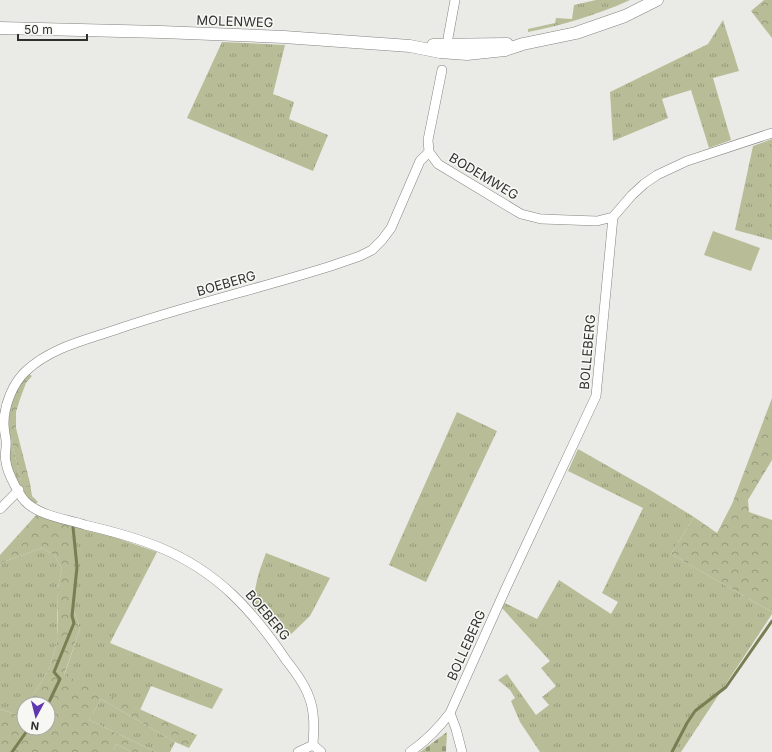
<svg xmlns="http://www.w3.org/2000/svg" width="772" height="752" font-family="Inter,sans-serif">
<defs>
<pattern id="grass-tufts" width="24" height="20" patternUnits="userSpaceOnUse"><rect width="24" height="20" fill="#b8bd98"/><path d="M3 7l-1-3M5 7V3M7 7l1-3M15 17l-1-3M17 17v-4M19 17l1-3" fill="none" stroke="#969a7c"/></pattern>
<pattern id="forest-crowns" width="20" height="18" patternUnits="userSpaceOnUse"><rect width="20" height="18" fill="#b8bd98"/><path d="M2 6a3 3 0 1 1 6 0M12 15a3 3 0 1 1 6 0" fill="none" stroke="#969a7c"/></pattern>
<pattern id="cemetery-stones" width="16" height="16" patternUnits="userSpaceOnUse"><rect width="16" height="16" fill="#b8bd98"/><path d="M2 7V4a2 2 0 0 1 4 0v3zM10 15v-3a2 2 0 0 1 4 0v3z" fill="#969a7c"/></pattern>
</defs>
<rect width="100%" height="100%" fill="#eaebe6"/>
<path fill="url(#grass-tufts)" d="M596,0H630C597,15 563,25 528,32V29L555,23L556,18L572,19L574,5Z
M723,20L739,71L713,78L731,140L709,148L691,90L662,99L668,118L613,141L610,92L708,44Z
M222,42L285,45L273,94L294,102L289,119L328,135L313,171L187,118Z
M772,139V240L735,230L753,146Z
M457,412L497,431L426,582L389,565Z
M8,427L21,481L28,486L30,483L32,496L38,502L34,505C23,497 14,478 11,465C8,453 9,439 8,427Z
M578,449L650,490L694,517L671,554L772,612V614L681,752H540L520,722L511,701L515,698L510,690L498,680L507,674L536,715L549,705L542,697L556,686L541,668L550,661L502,608L505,603L537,619L559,580L611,614L618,602L602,593L643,508L568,471Z
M72,525L111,536L157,552L110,643L223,689L212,709L151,686L140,710L64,676L80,629L72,605Z
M42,548L55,556L62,569L57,592V617L58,638L49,669L28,704H24V710L21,716L0,709V566L3,562Z
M266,553L330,578L310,616L286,639L270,626L254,608C254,586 258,574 266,553Z
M101,699L175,742L170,752H156L89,720Z
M116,744L131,752H112Z"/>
<path fill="url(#forest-crowns)" d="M764,0H772V38L751,11Z
M29,374L32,376L26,383L20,399L16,412V428L30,483L28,486H24L21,481L8,427L9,417L11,404L17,389Z
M772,398V460L748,500L749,512L772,520V612L671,554L694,517L717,533L732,504Z
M37,514L72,525V605L80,629L64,675L197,735L189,748L175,742L101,699L89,720L156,752H131L116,744L112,752H0V709L21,716L24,710V728H48V704H28L49,669L58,638L57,592L62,569L55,556L42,548L3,562L0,566V555Z"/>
<path fill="url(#cemetery-stones)" d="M447,732L446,752H420Z"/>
<path fill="#b8bd98" d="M713,231L760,248L751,271L704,255Z"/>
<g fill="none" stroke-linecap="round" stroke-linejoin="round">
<path stroke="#7a7e53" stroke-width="3" d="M48,704L60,679L54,672L74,623L72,616L77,567L73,527
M12,752L29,728
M672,752L687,723L695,711L726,687L772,621"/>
<g stroke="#838480" stroke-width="10">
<path id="minor" d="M448,38L455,0
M442,70L428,140L429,152L438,164L521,214L541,219L597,221L613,217
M0,509L19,490
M450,713L456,729L462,752
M313,745C314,729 315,712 309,697C305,685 294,670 286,660C252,610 218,572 161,548C137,538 111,531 85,525C67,519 44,517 28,504C20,498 7,472 6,462C4,455 7,447 6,440C5,434 4,429 4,423C4,405 13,383 26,371C49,349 82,341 112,331C184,306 258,289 331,266L360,256L372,250L382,240L391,228L420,161L429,152
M313,745L321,752
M298,752L313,745
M410,752C426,741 438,729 450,713L506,588L596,396L613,217L632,195L644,184L657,175L687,161L772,133"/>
</g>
<g stroke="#838480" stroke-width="13">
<path id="secondary" d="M0,28L161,32L284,37L410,46L440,52L467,54L505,50L523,44L576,33L625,16L657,0
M433,45L507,44"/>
</g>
<use href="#minor" stroke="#fff" stroke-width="9"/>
<use href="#secondary" stroke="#fff" stroke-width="12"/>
</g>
<g text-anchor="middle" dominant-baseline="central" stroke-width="3" stroke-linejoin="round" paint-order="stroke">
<g font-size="13" fill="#30302e" stroke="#f7f8f4">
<text transform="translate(235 21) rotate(2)">MOLENWEG</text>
<text transform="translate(484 176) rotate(31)">BODEMWEG</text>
<text transform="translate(226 283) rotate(-16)">BOEBERG</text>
<text transform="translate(587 352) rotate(-85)">BOLLEBERG</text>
<text transform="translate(268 615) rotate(50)">BOEBERG</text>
<text transform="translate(466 645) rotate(-66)">BOLLEBERG</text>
</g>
</g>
<g transform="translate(36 716) rotate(187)"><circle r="19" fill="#f7f8f4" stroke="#a7a8a5"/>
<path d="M0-3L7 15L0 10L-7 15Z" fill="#5f37af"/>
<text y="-6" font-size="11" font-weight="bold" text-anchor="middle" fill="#30302e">N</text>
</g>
<path d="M18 34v6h69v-6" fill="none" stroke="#30302e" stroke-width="2"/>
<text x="24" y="34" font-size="12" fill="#30302e" stroke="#f7f8f4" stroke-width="3" paint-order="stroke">50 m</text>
</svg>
